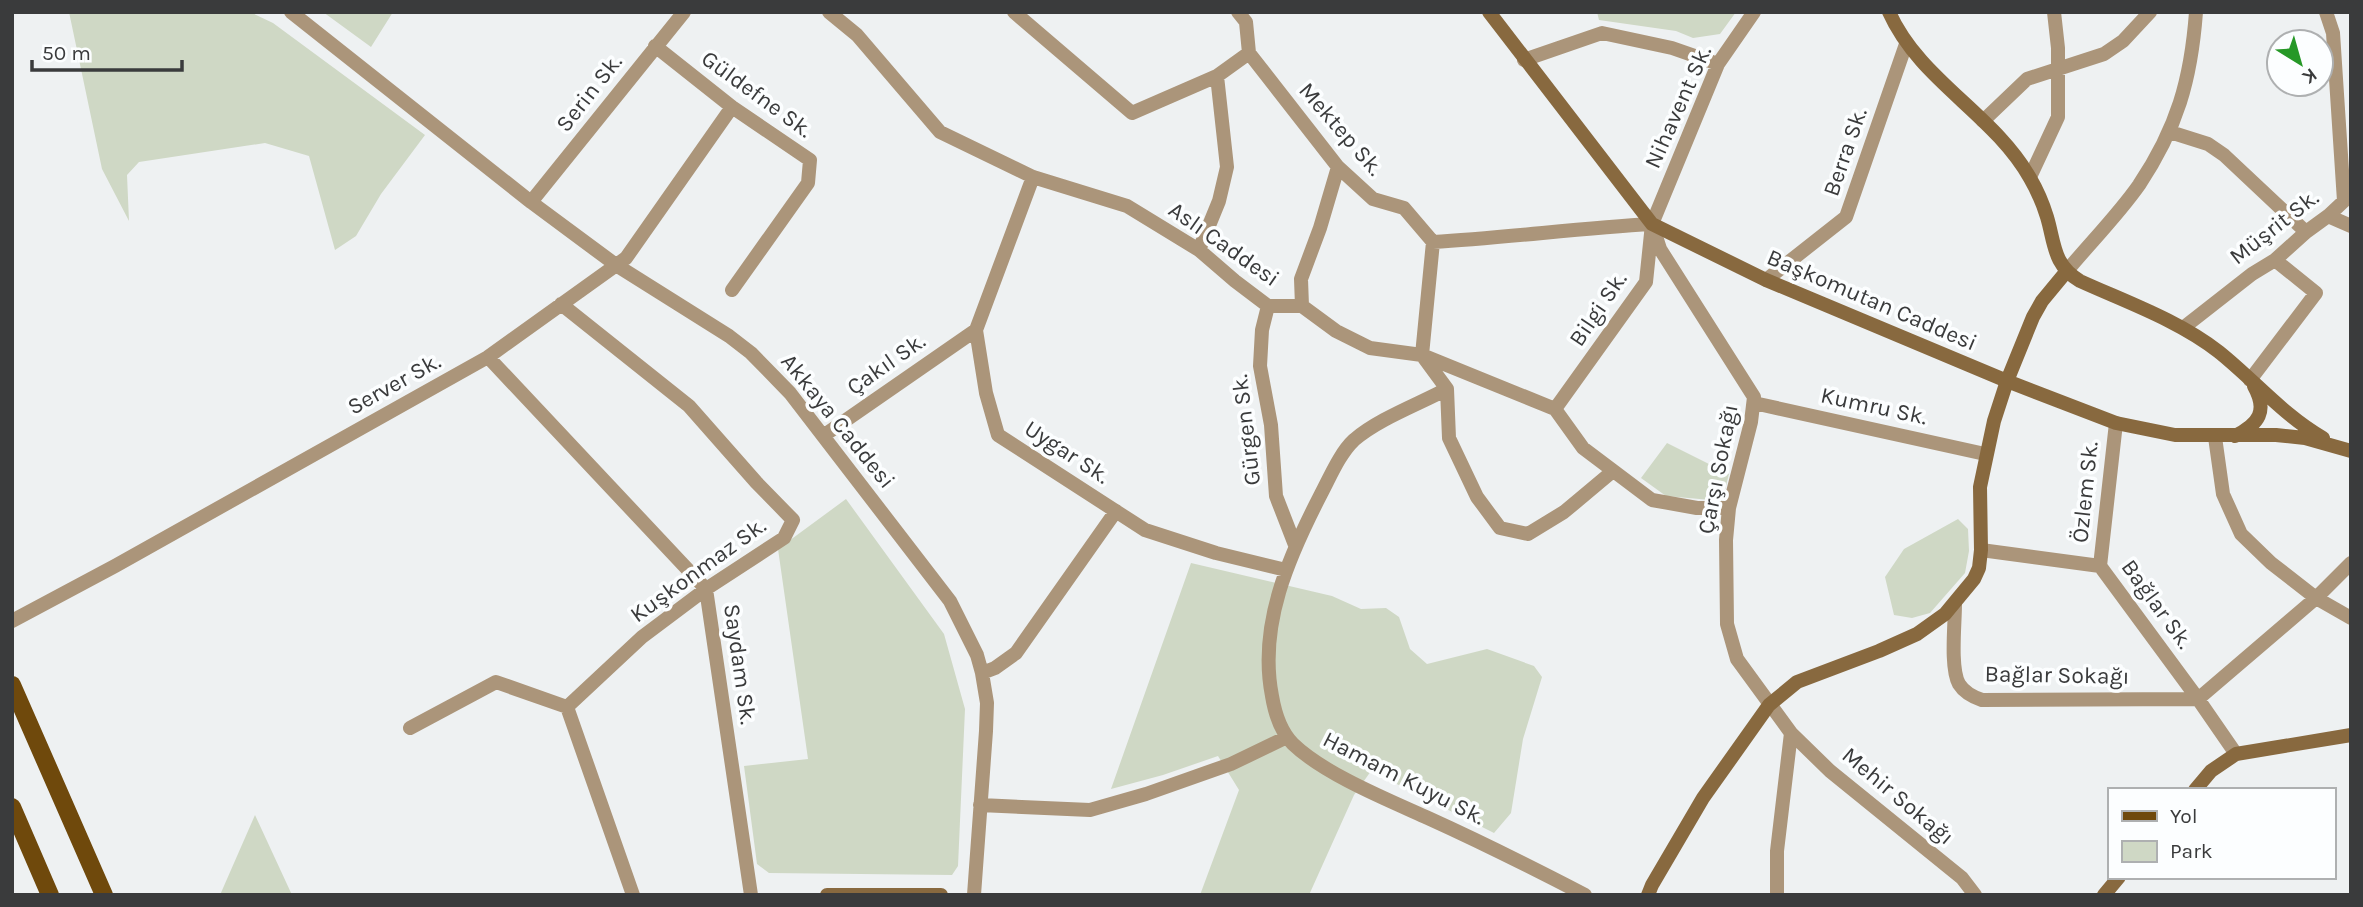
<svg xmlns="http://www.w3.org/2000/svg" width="2363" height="907" font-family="Karla,sans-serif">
<rect width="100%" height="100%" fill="#eef1f2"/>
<path fill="#cfd8c5" d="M69,12H250L273,23L425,135L381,194L356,236L335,250L309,156L265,143L139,162L127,175L129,221L102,169Z
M323,12H393L371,47Z
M1597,12H1736L1720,34L1693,38L1676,31L1599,20Z
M1667,443L1729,474L1722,501L1666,496L1641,478Z
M846,499L944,634L965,709L958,866L952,875L769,873L757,864L744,766L808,759L778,549Z
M1958,519L1968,529L1969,551L1965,573L1930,613L1912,618L1894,615L1885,577L1904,549Z
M1191,563L1332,596L1361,609L1386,608L1399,617L1410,649L1427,664L1487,649L1534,666L1542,677L1523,739L1511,813L1494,833L1371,771L1354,795L1309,895H1200L1239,790L1218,756L1163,775L1111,789Z
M255,815L292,895H220Z"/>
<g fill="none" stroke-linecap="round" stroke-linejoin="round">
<path stroke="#ab957a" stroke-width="14" d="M291,12L531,202L616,265L729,336L751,353L790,393L950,601L977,655L982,673L987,703L986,731L974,895
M829,12L857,35L940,132L1033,177L1127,206L1199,250L1235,281L1268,306H1302L1336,331L1370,348L1422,355L1555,409L1583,448L1652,500L1697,508H1729
M1014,12L1132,113L1217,76L1249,53
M1238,12L1246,22L1249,53L1338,167L1373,199L1404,208L1433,242C1506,238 1579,228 1652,224
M655,46L732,107L810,160L808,183L732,290
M1524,60L1602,33L1672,48L1718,64
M1983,121L2027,79L2104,54L2123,41L2150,12
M2170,132L2208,144L2224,155L2306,232
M1033,177L976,330L986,393L998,435L1145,530L1216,553L1286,570
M2030,177L2058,117V48L2054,12
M531,202L684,12
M2328,216L2351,226
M1652,224L1660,249L1754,397L1751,422L1729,508L1726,540L1727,624L1737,659L1791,733L1830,771L1962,878L1975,895
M1433,242L1422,355L1447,389L1449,438L1477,497L1500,528L1528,534L1564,512L1613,471
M1199,250L1219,201L1227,167L1217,76
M2066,272C2090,243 2118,215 2139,185C2177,128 2191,80 2196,12
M1766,280L1846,217L1906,44
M561,304L689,406L756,482L793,520L784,538L706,589L642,637L567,707L633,895
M1268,306L1262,330L1260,366L1271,425L1276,496L1295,545
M1302,306L1301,279L1320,228L1338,167
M2183,328L2252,274L2275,260L2306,232L2328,216L2344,201L2333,33L2326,12
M488,357L706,589L751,895
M2250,380L2316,293L2275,260
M1447,389C1419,404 1378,419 1354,440C1340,453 1330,477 1321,494C1289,556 1258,625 1272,696C1275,714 1280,731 1293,744C1324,774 1388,800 1428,818C1481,842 1533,868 1585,895
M1754,403L1985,454
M1555,409L1646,282L1652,224L1718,64L1754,12
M823,436L976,330
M2215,437L2223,494L2241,534L2271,563L2316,598L2351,618
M1981,550L2100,566L2198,699L2316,598L2351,563
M2100,566L2116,423
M1955,604C1955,624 1950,668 1959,684C1964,692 1973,697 1982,700L2198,699L2236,754
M12,621L115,566L488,357L626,258L732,107
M982,673L995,668L1016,653L1116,511
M410,728L496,682L567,707
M980,805L1090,810L1146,794L1231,764L1287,737
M1777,895V851L1791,733"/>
<path stroke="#88693f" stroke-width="14" d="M1489,12L1652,224L1766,280L2007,381L2116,423L2175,435H2276L2305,438L2351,451
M1889,12C1920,81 1993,113 2030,178C2037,190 2043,204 2047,217C2055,244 2053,265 2080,281C2126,302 2178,320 2219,352C2254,380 2283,415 2323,438
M2235,436C2259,424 2268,411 2254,386
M2195,790L2211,771L2236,754L2351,735
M827,895H941
M1648,895L1652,885L1703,798L1769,705L1797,682L1879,651L1917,634L1945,614L1974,579L1979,568L1981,550L1980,487L1994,421L2007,381L2033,317L2042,301L2066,272
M2104,895L2119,877"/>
<path stroke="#6f490c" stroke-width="18" d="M12,685L104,895
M12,807L50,895"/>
</g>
<g text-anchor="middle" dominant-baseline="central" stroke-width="7" stroke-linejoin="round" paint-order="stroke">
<g font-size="23" fill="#3a3b3c" stroke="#fcfeff">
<text transform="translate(589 93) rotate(-52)">Serin Sk.</text>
<text transform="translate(757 94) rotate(36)">Güldefne Sk.</text>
<text transform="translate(1678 107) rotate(-66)">Nihavent Sk.</text>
<text transform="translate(1341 129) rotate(49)">Mektep Sk.</text>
<text transform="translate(1845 152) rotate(-71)">Berra Sk.</text>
<text transform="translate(2274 227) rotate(-38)">Müşrit Sk.</text>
<text transform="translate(1224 244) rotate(35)">Aslı Caddesi</text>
<text transform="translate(1872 300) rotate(23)">Başkomutan Caddesi</text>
<text transform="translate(1598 309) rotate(-56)">Bilgi Sk.</text>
<text transform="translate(886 364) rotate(-35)">Çakıl Sk.</text>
<text transform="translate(394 384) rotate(-29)">Server Sk.</text>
<text transform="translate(1874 406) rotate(12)">Kumru Sk.</text>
<text transform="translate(838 421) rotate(51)">Akkaya Caddesi</text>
<text transform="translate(1246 430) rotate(-97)">Gürgen Sk.</text>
<text transform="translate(1067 452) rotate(33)">Uygar Sk.</text>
<text transform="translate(1718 469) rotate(-79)">Çarşı Sokağı</text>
<text transform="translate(2085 492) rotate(-84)">Özlem Sk.</text>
<text transform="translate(698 570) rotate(-36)">Kuşkonmaz Sk.</text>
<text transform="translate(2157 604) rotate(54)">Bağlar Sk.</text>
<text transform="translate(740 664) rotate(82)">Saydam Sk.</text>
<text transform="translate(2057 675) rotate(1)">Bağlar Sokağı</text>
<text transform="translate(1404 778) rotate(27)">Hamam Kuyu Sk.</text>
<text transform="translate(1898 796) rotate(40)">Mehir Sokağı</text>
</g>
</g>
<rect width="2363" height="907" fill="none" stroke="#3a3b3c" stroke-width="28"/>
<rect x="2108" y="788" width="228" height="91" fill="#fcfeff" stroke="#aeb0b1" stroke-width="2"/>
<rect x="2122" y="811" width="35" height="10" fill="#6f490c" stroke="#aeb0b1" stroke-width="2"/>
<text x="2170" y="823" font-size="21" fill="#3a3b3c">Yol</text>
<rect x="2122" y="841" width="35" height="21" fill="#cfd8c5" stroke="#aeb0b1" stroke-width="2"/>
<text x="2170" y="858" font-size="21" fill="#3a3b3c">Park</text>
<g transform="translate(2300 63) rotate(143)"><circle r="33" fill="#fcfeff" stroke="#aeb0b1" stroke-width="2"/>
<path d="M0-5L12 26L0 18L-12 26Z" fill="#269827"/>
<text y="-10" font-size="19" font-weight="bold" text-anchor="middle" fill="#3a3b3c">K</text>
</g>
<path d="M32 60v10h150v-10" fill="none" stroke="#3a3b3c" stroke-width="3.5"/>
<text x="42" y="60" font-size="21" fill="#3a3b3c" stroke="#fcfeff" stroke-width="5" paint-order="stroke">50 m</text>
</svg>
